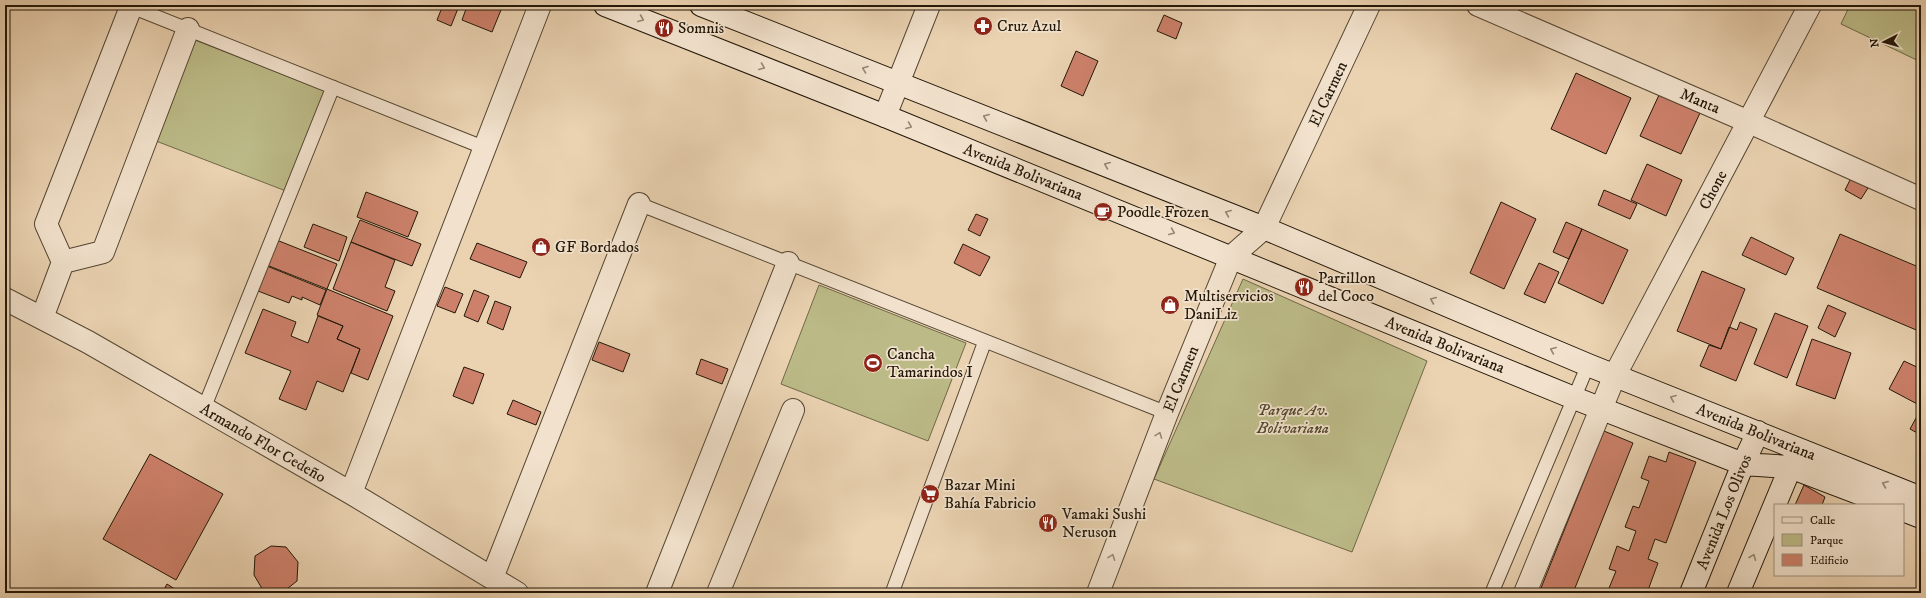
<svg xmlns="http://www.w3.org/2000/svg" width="1926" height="598" font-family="'IM FELL DW Pica',serif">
<rect width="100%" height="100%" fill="#ebd3b2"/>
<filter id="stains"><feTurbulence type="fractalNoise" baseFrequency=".005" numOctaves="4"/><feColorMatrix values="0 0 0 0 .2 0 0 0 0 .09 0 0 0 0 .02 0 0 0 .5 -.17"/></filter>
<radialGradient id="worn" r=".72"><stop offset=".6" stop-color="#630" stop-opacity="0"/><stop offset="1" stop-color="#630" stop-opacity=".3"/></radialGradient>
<path fill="#bcbb88" stroke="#6f6948" d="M1850,5H1921V62L1841,24Z
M195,40L325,91L286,191L156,141Z
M1243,279L1427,361L1352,552L1154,479Z
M819,285L966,343L928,441L781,384Z"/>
<path fill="#cd816b" stroke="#221708" d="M443,5L459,6L451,26L437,20Z
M455,5H503L492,32L462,20L466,9Z
M1164,15L1182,23L1176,39L1157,31Z
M1076,51L1098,61L1083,96L1061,86Z
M1576,73L1631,98L1606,154L1551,129Z
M1659,95L1700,113L1681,154L1640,136Z
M1647,164L1682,180L1666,216L1631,200Z
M1851,178L1868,188L1861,199L1845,190Z
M1604,190L1637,204L1630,219L1598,205Z
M366,192L418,212L408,237L357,217Z
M1501,202L1536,219L1504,289L1470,273Z
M976,214L988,219L980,236L968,230Z
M360,220L421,244L412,266L351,242Z
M1566,222L1582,229L1569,259L1553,252Z
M313,224L347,237L339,261L304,247Z
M1582,229L1628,250L1603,304L1558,283Z
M1840,234L1921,268V332L1817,288Z
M269,237L337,264L327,289L259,262Z
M1751,237L1794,258L1786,275L1742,255Z
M351,242L395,260L385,287L395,291L387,311L333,289Z
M477,243L527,262L520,278L470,259Z
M963,244L990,257L980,276L954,263Z
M1539,263L1559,272L1545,303L1524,294Z
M267,266L326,290L320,305L302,297V300L292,296L289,303L258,291Z
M1702,271L1745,289L1721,349L1677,331Z
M445,287L463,294L455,313L437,306Z
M327,289L393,316L368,380L351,373L360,349L337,339L343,326L317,315Z
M474,290L489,296L478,322L464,316Z
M495,301L511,307L503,330L487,323Z
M1828,305L1846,313L1835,337L1818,328Z
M263,309L296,322L291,336L308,343L318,316L343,326L337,339L360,349L343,392L317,381L306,410L279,399L291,371L245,353Z
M1775,313L1808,326L1787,378L1754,364Z
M1740,322L1757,329L1736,381L1700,366L1709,345L1721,349L1729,327L1737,330Z
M1812,339L1851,353L1835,399L1796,385Z
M599,342L630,354L623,372L592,360Z
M701,359L728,369L722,384L696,374Z
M1904,361L1921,369V406L1889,389Z
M464,367L484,374L473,404L453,396Z
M513,400L541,412L536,425L507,414Z
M1921,409V435L1910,429Z
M1604,431L1633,443L1573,593H1539Z
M1669,452L1696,462L1666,543L1655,539L1648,559L1658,563L1647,593H1607L1616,571L1609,569L1617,546L1629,551L1636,531L1625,527L1633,506L1639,508L1649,481L1641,478L1649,456L1666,462Z
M150,454L223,494L176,580L103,539Z
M1804,485L1825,497L1822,505H1795Z
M271,546L286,547L298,562L297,581L283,592H264L254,575L255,556Z
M167,584L181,593H162Z"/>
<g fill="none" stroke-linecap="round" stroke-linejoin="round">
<g stroke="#544632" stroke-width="15">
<path id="lane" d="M127,5L485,148
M639,204L1167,413
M204,408L333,87
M1493,590L1588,365
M892,593L985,341"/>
</g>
<g stroke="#544632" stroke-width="24">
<path id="street" d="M1478,5L1749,122L1921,199
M885,116L929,5
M63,262L103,252L188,29
M5,299L88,342L351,493L517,593
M42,318L63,262L46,224L131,7
M351,493L540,5
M492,578L639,204
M657,593L788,263
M718,593L793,410
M1098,593L1167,413L1231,257L1264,228L1369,5
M1525,593L1615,375L1810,5"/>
</g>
<g stroke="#221708" stroke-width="24">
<path id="secondary" d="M605,5L885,116L1574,398L1743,464L1790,467L1890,505
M701,5L1264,228L1588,365L1921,498
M1903,510L1921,517
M1691,593L1743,464L1758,432
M1738,593L1796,454"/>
</g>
<use href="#lane" stroke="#f2e2cd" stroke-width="13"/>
<use href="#street" stroke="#f2e2cd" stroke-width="22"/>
<use href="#secondary" stroke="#f2e2cd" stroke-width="22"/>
</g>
<defs><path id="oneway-chevron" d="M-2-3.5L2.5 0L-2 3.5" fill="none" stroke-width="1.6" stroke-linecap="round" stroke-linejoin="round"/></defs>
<g stroke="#948774">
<use href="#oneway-chevron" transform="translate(641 19) rotate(22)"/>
<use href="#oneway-chevron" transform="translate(762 67) rotate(22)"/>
<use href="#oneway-chevron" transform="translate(865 69) rotate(-159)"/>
<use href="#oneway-chevron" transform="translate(986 117) rotate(-158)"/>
<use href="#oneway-chevron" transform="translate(909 126) rotate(22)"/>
<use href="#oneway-chevron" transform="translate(1107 165) rotate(-158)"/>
<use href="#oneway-chevron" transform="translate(1228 213) rotate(-158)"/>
<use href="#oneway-chevron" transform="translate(1172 232) rotate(22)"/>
<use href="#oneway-chevron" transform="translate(1433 300) rotate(-157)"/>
<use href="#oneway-chevron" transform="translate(1553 350) rotate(-157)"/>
<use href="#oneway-chevron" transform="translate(1673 398) rotate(-158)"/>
<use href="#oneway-chevron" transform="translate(1159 435) rotate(-69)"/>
<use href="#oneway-chevron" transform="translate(1885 484) rotate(-158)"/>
<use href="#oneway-chevron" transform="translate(1112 557) rotate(-69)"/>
<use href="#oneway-chevron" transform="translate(1753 557) rotate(-68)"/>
</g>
<defs>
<g id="pharmacy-disc" transform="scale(1)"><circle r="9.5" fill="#8f2418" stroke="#f2e2cd"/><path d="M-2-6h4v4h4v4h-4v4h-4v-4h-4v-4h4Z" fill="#fff"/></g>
<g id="restaurant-disc" transform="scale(1)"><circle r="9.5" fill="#8f2418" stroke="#f2e2cd"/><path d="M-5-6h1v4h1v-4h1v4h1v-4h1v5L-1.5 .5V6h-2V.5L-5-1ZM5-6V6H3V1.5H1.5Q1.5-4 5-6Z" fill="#fff"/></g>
<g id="cafe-disc" transform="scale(1)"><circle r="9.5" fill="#8f2418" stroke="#f2e2cd"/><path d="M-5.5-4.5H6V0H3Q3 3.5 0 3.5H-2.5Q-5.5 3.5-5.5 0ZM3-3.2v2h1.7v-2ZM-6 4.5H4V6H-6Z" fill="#fff"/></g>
<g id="shop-disc" transform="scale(1)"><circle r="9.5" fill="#8f2418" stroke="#f2e2cd"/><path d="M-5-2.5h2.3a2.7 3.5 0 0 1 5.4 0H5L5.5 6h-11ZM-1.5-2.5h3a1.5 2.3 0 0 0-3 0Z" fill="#fff"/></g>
<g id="stadium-disc" transform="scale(1)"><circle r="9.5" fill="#8f2418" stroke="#f2e2cd"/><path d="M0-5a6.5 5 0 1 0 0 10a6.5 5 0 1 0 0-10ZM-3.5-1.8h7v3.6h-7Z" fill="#fff"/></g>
<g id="supermarket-disc" transform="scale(1)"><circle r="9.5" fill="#8f2418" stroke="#f2e2cd"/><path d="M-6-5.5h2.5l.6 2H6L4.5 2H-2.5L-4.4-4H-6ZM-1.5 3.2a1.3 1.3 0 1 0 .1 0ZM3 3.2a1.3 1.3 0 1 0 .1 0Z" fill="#fff"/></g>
</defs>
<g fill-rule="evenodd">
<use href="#pharmacy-disc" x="983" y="26"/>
<use href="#restaurant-disc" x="664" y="28"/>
<use href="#cafe-disc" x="1103" y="212"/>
<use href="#shop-disc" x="541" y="247"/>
<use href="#restaurant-disc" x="1304" y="287"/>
<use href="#shop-disc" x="1170" y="305"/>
<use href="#stadium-disc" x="873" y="363"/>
<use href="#supermarket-disc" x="930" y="494"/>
<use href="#restaurant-disc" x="1048" y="523"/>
</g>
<g text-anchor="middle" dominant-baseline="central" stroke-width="3.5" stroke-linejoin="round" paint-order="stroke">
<g font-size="16" fill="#221708" stroke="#f2e2cd" text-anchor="start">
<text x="997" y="26">Cruz Azul</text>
<text x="678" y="28">Somnis</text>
<text x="1117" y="212">Poodle Frozen</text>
<text x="555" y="247">GF Bordados</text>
<text x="1318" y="278">Parrillon<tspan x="1318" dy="18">del Coco</tspan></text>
<text x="1184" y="296">Multiservicios<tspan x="1184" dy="18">DaniLiz</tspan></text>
<text x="887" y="354">Cancha<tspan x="887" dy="18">Tamarindos I</tspan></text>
<text x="944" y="485">Bazar Mini<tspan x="944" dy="18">Bahía Fabricio</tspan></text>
<text x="1062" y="514">Vamaki Sushi<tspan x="1062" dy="18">Neruson</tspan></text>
</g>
<g font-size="16" fill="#221708" stroke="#f2e2cd">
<text transform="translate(1328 94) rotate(-65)">El Carmen</text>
<text transform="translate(1700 101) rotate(23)">Manta</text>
<text transform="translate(1023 172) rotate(22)">Avenida Bolivariana</text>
<text transform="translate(1713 190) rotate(-62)">Chone</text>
<text transform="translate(1445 345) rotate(22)">Avenida Bolivariana</text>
<text transform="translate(1181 379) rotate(-68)">El Carmen</text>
<text transform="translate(1756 432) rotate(22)">Avenida Bolivariana</text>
<text transform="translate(263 443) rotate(30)">Armando Flor Cedeño</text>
<text transform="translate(1724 512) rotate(-68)">Avenida Los Olivos</text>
</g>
<g font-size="16" font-style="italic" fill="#50482e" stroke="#f2e2cd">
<text x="1293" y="410">Parque Av.<tspan x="1293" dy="18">Bolivariana</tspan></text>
</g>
</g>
<rect width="1926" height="598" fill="none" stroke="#ebd3b2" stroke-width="20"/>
<rect x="6" y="6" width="1914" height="586" fill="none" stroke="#221708" stroke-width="2"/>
<rect x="10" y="10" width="1906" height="578" fill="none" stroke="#221708"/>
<rect x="1774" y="504" width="130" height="72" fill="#f2e2cd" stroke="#9f917e"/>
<rect x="1782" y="517" width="20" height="6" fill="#f2e2cd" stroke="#9f917e"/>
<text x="1810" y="524" font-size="12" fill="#221708">Calle</text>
<rect x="1782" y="534" width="20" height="12" fill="#bcbb88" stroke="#9f917e"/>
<text x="1810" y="544" font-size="12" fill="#221708">Parque</text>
<rect x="1782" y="554" width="20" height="12" fill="#cd816b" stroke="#9f917e"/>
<text x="1810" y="564" font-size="12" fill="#221708">Edificio</text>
<g transform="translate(1884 42) rotate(264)" stroke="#f2e2cd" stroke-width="3" paint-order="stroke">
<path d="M0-3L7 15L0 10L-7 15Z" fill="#221708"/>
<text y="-6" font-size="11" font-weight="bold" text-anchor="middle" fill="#221708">N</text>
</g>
<rect width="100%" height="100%" filter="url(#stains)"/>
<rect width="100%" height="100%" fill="url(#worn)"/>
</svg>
